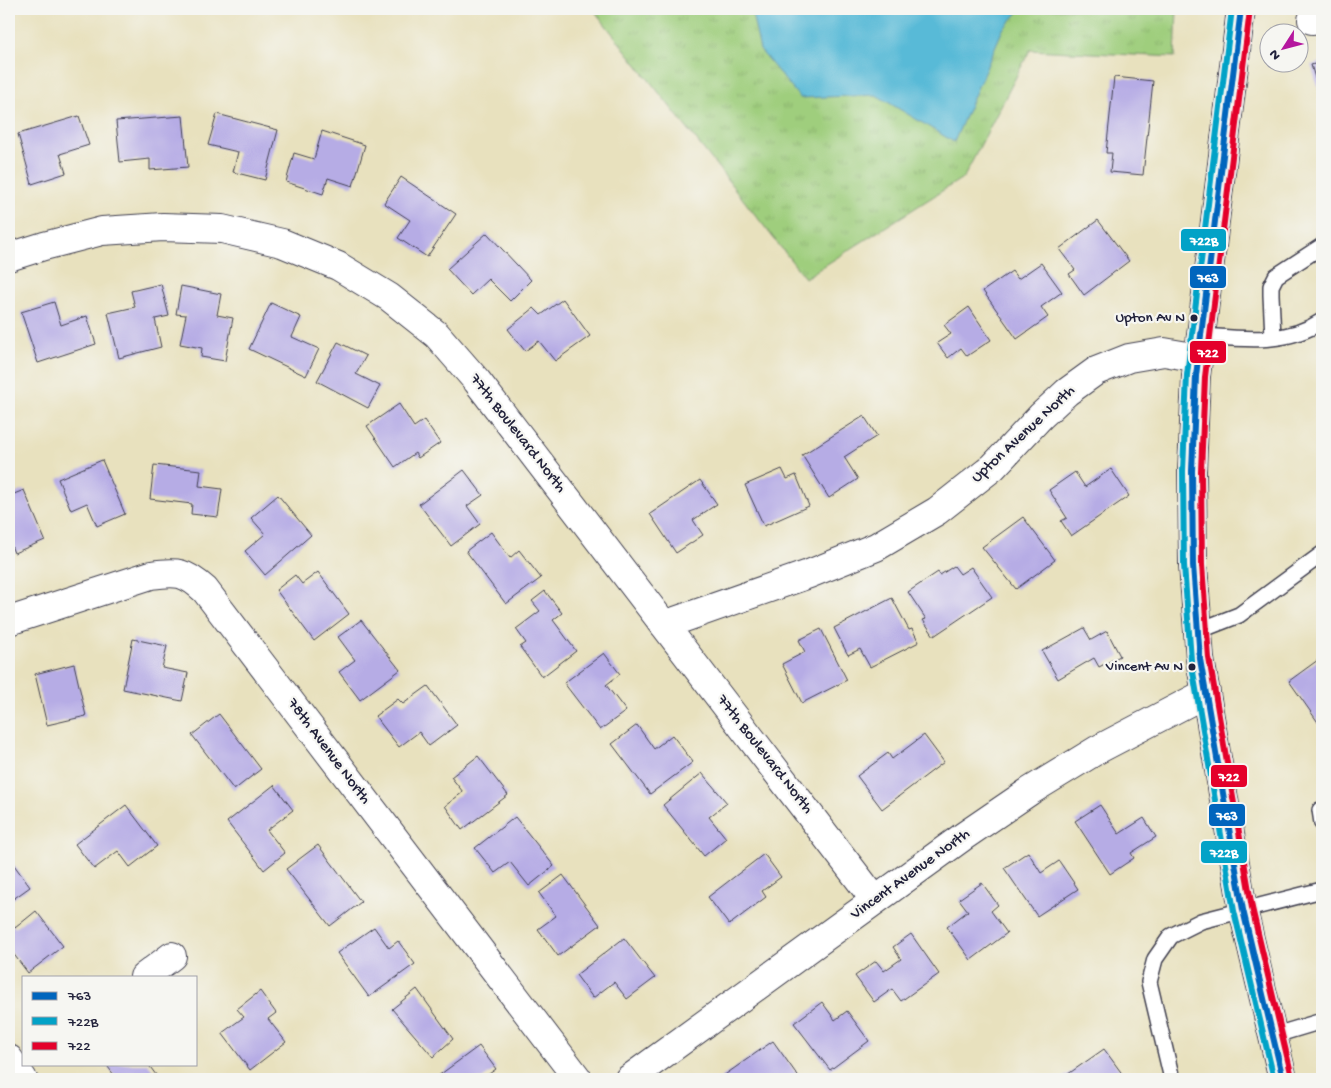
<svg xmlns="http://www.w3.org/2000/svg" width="1331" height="1088" font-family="'Gochi Hand',sans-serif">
<defs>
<pattern id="grass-tufts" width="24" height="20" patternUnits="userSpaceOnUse" patternTransform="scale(1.25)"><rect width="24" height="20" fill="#9fce7d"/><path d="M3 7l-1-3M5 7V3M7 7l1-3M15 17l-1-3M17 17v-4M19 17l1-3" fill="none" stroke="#89b16d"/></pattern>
</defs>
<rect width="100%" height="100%" fill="#f6f6f2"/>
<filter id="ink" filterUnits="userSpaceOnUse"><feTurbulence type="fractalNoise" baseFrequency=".02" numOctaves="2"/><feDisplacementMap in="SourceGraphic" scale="10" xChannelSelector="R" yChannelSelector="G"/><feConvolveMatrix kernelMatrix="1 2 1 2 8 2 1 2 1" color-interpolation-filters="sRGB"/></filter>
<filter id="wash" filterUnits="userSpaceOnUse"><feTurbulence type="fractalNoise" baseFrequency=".0096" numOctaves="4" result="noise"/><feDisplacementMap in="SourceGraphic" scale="20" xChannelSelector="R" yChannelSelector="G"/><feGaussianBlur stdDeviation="1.12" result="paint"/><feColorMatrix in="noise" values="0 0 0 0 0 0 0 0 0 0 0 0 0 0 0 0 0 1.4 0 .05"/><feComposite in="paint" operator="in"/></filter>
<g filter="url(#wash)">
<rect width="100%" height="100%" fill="#e8e1be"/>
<path fill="url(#grass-tufts)" stroke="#60785c" d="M593,9H1177L1175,57L1030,50L964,177L805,278Z"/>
<path fill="#59bad7" stroke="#3e6e89" d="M751,9H1021L1003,29L954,142L876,95L800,98L760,50Z"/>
<g id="blocks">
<path fill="#b6ace5" d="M1322,62V100L1311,65Z
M1114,77L1153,81L1143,175L1110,172L1112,153H1106Z
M217,114L278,130L265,180L233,172L238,152L208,145Z
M79,116L89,145L60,154L66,173L32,184L18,134Z
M183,116L188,167L150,170V159L120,162L116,121Z
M322,131L365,145L353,186L328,178L323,194L286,182L294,153L314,159Z
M401,177L456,214L427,257L398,238L410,220L384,203Z
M1098,220L1129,261L1084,295L1069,274L1075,270L1059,249Z
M487,233L531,280L510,301L488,279L471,295L447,269Z
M1041,263L1062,292L1041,307L1048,317L1017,339L983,291L1012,271L1018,279Z
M161,284L169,316L155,319L161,347L119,358L108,313L135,307L131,291Z
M181,286L221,294L217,315L233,318L225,361L201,357L202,348L180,344L186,315L176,314Z
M563,299L590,336L555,361L539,341L525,351L508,329L534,308L541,315Z
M54,302L61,325L87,316L96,344L38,363L21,312Z
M271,303L301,317L292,337L319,349L306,376L249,349Z
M969,307L991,340L967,356L961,348L948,358L937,343L951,334L944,325Z
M338,342L366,356L356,374L380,386L368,408L317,381Z
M399,404L414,427L424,420L440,443L418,458L415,453L395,467L367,426Z
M864,416L877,436L844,457L858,479L829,498L802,455Z
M102,460L125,514L97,526L87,503L71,510L58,479Z
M154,465L201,470L199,486L222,489L218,517L191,514L192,504L150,499Z
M782,469L787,479L796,475L809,506L764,526L745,485Z
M1111,469L1129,496L1071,536L1061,521L1067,518L1049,490L1075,472L1085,487Z
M464,470L483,495L467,506L480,524L451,546L419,504Z
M700,480L717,504L693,520L703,535L676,553L650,514Z
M24,490L45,540L14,553L9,540V496Z
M278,495L311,535L265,575L245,551L265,534L251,518Z
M1023,517L1055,560L1016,589L982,547Z
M491,532L510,558L519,550L541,578L506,604L466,551Z
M954,566L960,574L971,567L992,597L934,636L923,620L926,619L908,592L938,572L940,575Z
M318,572L349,614L314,641L276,590L295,575L302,584Z
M545,591L562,613L553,620L576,651L542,677L520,647L526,643L516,629L540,611L532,601Z
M892,598L909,630L912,629L919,642L870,667L860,649L848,655L834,628Z
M361,620L400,670L360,700L339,672L355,660L338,637Z
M1084,628L1091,640L1107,631L1120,656L1099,667L1094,658L1058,679L1042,651Z
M821,629L847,680L802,703L782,664L805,652L799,640Z
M133,639L167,646L162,668L188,673L182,701L123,689Z
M604,653L620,674L606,685L626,711L600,730L564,683Z
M1322,657V728L1289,681Z
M74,664L86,716L47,725L35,674Z
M428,686L457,725L429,746L419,732L399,747L375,716L398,699L403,704Z
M219,714L261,769L234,790L192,735Z
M637,725L654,749L672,735L693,762L650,794L612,744Z
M924,735L944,762L882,809L857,776L888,753L892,759Z
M478,756L508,795L462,830L445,806L463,792L451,777Z
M702,773L727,803L709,817L726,838L704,856L663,805Z
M274,785L293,810L267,830L285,853L264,870L227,822Z
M126,805L157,846L130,867L118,851L94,869L75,844Z
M1100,805L1119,834L1144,818L1156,837L1131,853L1134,858L1110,874L1075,821Z
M515,817L554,866L529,886L510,862L495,873L475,848Z
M318,845L361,902L330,926L286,869Z
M1028,852L1041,873L1059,861L1078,889L1037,916L1004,868Z
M764,854L781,877L762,891L766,897L729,925L708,897Z
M9,858L30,887L9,902Z
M563,875L600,925L558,956L538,929L556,916L539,893Z
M982,883L998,905L991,911L1007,933L971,960L947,927L968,911L959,899Z
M36,911L63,946L28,973L12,952L9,954V920L15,928Z
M374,927L389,948L398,941L415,964L369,997L337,953Z
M911,934L939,974L901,1001L892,989L874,1002L855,976L876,961L884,971L901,959L893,947Z
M624,938L655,978L627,999L614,982L593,998L576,975Z
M417,989L453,1039L433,1057L392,1009Z
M260,991L276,1013L268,1019L286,1042L250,1070L222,1033L244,1017L237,1009Z
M822,1002L835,1020L847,1011L869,1041L830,1070L794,1023Z
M773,1041L800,1079H719Z
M479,1046L496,1069L482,1079H434Z
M1104,1049L1126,1079H1061Z
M112,1064H148L159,1079H117L108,1067Z"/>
</g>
</g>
<g filter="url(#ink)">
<use href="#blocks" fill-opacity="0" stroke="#403f4f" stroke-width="1"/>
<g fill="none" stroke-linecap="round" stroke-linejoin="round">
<g stroke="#403f4f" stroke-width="18">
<path id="service" d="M1202,336C1243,339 1286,345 1322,321
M1273,337L1271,295V286L1276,276L1322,246
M1198,631L1239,615L1322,554
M1320,810L1322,823
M1272,1036L1322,1021
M1172,1079L1149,982L1155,959L1171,936L1201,921L1322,890"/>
</g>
<g stroke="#403f4f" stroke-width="30">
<path id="minor" d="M1312,20L1322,15
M9,257L44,246L102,231L163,227L222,229L282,243L338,266L389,297L437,335L477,381L875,900
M9,621L151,575C178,571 185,572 205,590L578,1079
M664,625L809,574L876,547L937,511L993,467L1041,416L1067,392L1096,371L1129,358L1164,352L1199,358
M144,977L172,956
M9,1059L23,1079
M629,1079L964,836L1030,791L1097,750L1206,693"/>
</g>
<g stroke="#403f4f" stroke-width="30">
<path id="tertiary" d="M1241,9L1196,376L1192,471L1193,565L1200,659L1243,910L1283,1079"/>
</g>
<use href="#service" stroke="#fff" stroke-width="15"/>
<use href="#minor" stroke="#fff" stroke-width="28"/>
<use href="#tertiary" stroke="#fff" stroke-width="28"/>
<g stroke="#f6f6f2" stroke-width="10">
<path id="bus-1" d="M1241,9L1196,376L1192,471L1193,565L1200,659L1243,910L1283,1079"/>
</g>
<g stroke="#f6f6f2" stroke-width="10">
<path id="bus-2" d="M1232,9L1187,375L1183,471L1184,565L1191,660L1234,911L1274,1079"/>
</g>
<g stroke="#f6f6f2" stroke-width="10">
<path id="bus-3" d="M1250,10L1205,377L1201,471L1202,565L1209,658L1252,908L1292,1077"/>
</g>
<use href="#bus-1" stroke="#0065bd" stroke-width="6"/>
<use href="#bus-2" stroke="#02a2c7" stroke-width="6"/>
<use href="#bus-3" stroke="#e4002b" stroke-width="6"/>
</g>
</g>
<g fill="#22223b" stroke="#f6f6f2" stroke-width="2">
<circle cx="1194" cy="318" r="4.5"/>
<circle cx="1192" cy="667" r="4.5"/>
</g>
<g text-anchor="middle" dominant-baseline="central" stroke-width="4.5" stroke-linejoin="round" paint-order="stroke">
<g font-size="15" fill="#22223b" stroke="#f6f6f2" text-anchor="end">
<text x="1185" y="318">Upton Av N</text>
<text x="1183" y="667">Vincent Av N</text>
</g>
<g font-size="16" fill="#22223b" stroke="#f6f6f2">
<text transform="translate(517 434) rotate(52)">77th Boulevard North</text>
<text transform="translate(1024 435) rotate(-43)">Upton Avenue North</text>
<text transform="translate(328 752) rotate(53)">78th Avenue North</text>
<text transform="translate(764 755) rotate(52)">77th Boulevard North</text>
<text transform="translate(911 875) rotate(-36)">Vincent Avenue North</text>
</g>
</g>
<g stroke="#f6f6f2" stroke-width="2">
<rect x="1180" y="228" width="47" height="24" rx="5" fill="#02a2c7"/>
<rect x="1189" y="265" width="38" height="24" rx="5" fill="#0065bd"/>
<rect x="1189" y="340" width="38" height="24" rx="5" fill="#e4002b"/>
<rect x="1210" y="764" width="38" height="24" rx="5" fill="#e4002b"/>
<rect x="1208" y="803" width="38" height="24" rx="5" fill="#0065bd"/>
<rect x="1200" y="840" width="48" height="24" rx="5" fill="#02a2c7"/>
</g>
<g font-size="14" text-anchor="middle" font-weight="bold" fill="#fff">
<text x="1204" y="245">722B</text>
<text x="1208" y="282">763</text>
<text x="1208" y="357">722</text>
<text x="1229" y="781">722</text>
<text x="1227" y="820">763</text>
<text x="1224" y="857">722B</text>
</g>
<rect width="1331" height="1088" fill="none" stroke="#f6f6f2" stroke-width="30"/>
<rect x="22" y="976" width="175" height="90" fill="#f6f6f2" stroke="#a1a1a9"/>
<rect x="32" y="992" width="25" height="8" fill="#0065bd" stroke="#a1a1a9"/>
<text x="68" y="1000" font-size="15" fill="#22223b">763</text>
<rect x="32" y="1017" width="25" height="8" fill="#02a2c7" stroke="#a1a1a9"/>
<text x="68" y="1026" font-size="15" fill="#22223b">722B</text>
<rect x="32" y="1042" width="25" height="8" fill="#e4002b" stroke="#a1a1a9"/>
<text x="68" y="1050" font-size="15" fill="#22223b">722</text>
<g transform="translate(1284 48) rotate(234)"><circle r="24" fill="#f6f6f2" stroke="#a1a1a9"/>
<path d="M0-4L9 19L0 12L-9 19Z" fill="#b5179e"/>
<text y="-8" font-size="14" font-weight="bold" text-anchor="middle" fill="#22223b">N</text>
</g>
</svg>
